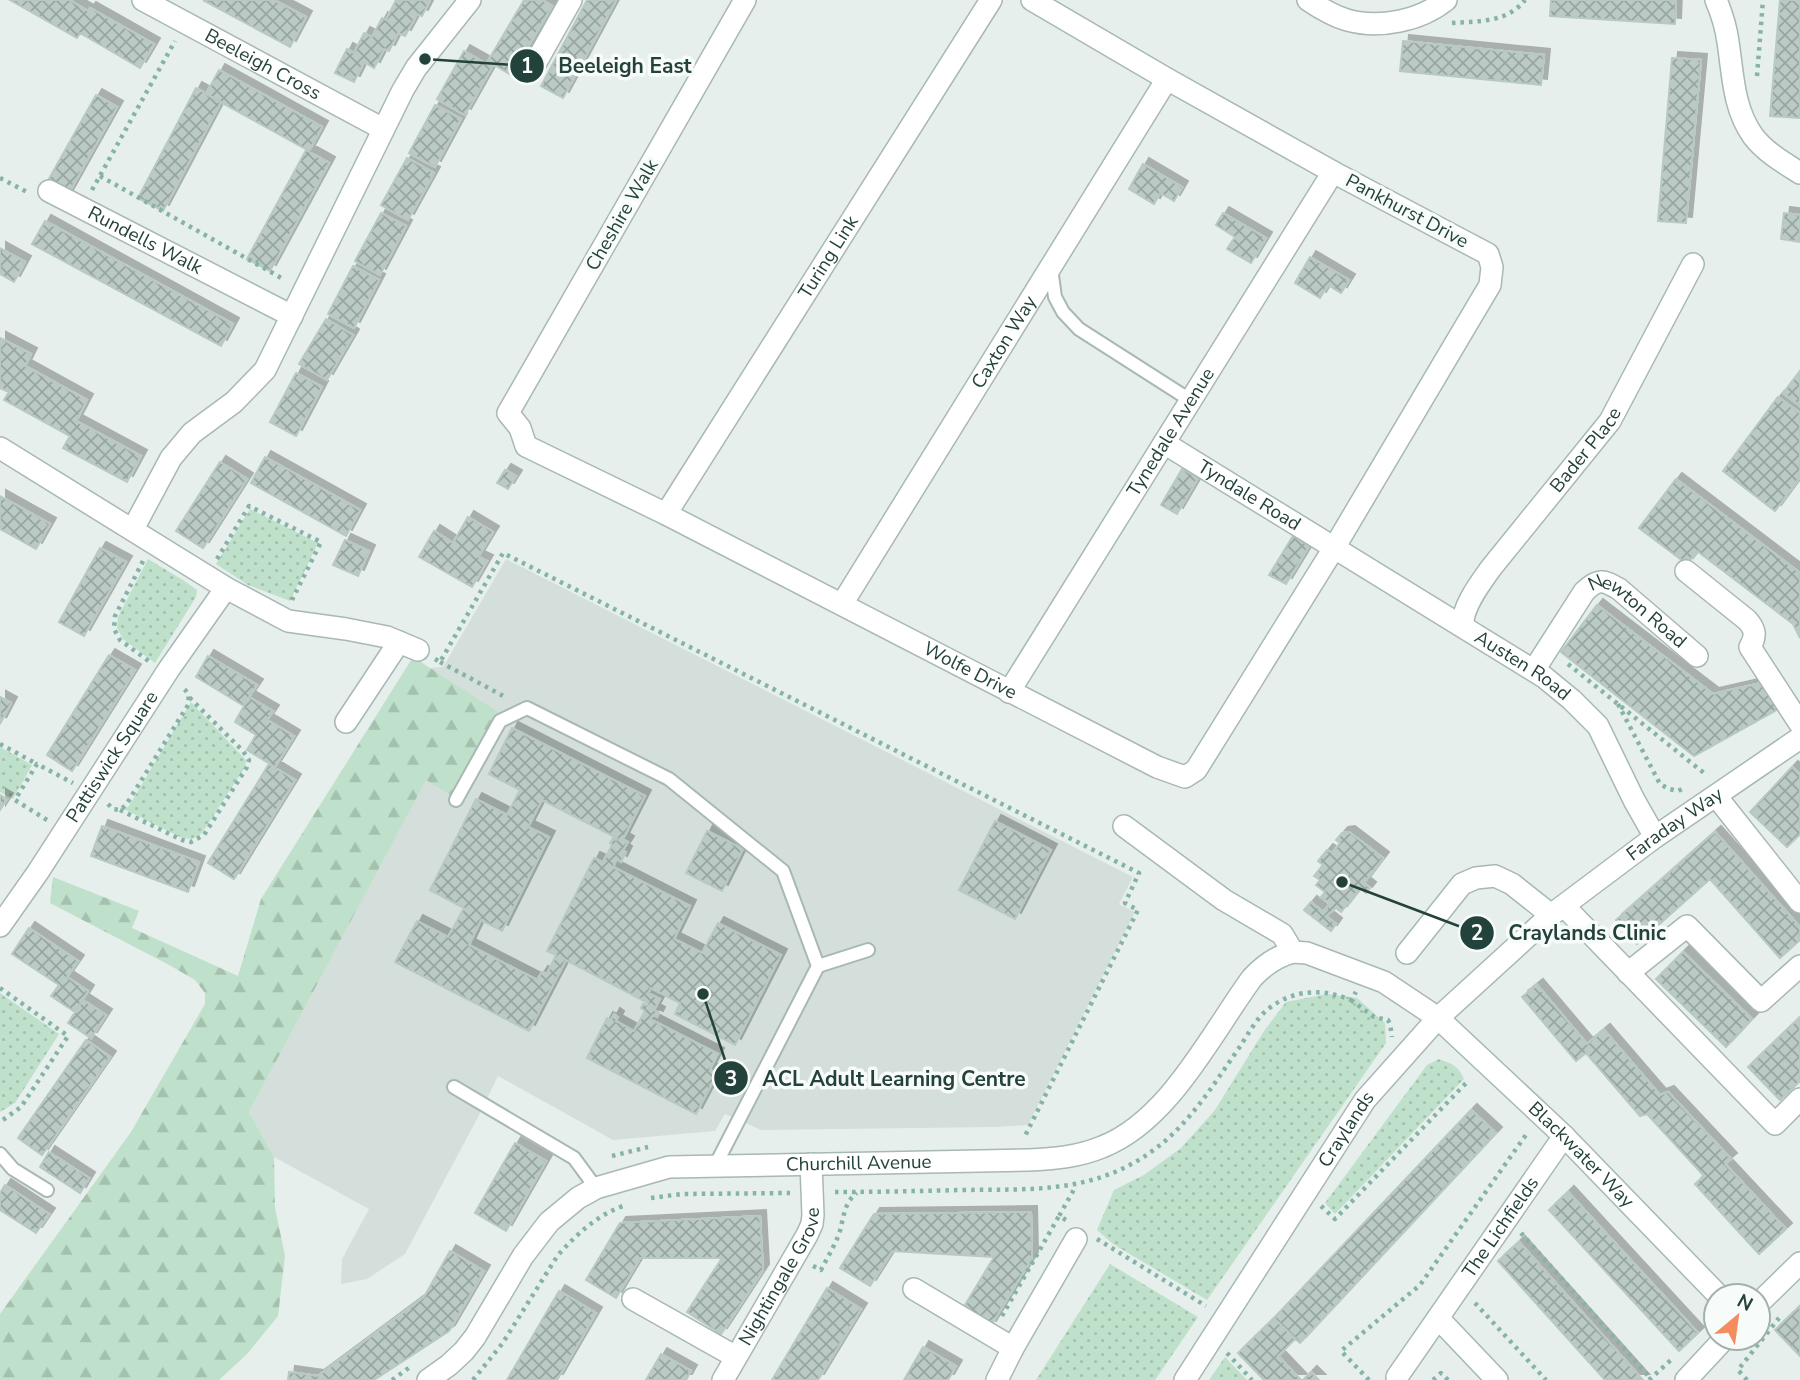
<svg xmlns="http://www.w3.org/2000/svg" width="1800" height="1380" font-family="'Nunito Sans',sans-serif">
<defs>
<pattern id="grass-dots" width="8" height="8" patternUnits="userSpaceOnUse" patternTransform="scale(1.75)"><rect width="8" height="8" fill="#bfe0ca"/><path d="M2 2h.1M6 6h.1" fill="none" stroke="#a4c1ae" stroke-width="1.8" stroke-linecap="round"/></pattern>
<pattern id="forest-firs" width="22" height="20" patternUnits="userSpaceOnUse" patternTransform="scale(1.75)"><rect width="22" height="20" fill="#bfe0ca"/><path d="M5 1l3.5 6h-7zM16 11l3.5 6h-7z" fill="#a4c1ae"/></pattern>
<pattern id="building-cross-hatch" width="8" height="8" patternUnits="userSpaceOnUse" patternTransform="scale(1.75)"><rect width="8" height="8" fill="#bbcac5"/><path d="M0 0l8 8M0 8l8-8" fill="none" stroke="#98a6a1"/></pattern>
<filter id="shadow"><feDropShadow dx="6" dy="-6" stdDeviation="0" flood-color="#0004"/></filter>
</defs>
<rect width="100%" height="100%" fill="#e6efec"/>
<path fill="#d4dfdb" d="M506,559L1133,877L1119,904L1135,912L1028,1125L995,1127L761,1130L725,1114L715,1131L613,1140L498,1076L479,1115L405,1254L367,1279L341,1284L342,1259L369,1209L274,1157L249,1112L426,779L449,795L499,712L430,668L443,667Z"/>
<path fill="url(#grass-dots)" d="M250,509L318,543L290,601L248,585L216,564Z
M148,559L183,580L197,590L196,597L155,663L123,639L117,628L118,617Z
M191,702L246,760L245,767L202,833L192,839L182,838L124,809L129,806Z
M0,747L32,765L13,799L0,792Z
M0,993L59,1034L15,1103L0,1112Z
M1327,994L1357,998L1385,1023L1386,1043L1207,1300L1113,1244L1097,1230L1114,1190L1144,1175L1181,1148L1215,1110L1264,1031L1286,1002Z
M1439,1059C1452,1064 1458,1065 1464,1079L1335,1214L1325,1203L1427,1065Z
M1110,1264L1198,1317L1155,1380H1036Z
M1225,1357L1247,1380H1209Z"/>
<path fill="url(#forest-firs)" d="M413,657L499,712L450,795L426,780L249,1112L274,1157L275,1208L285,1256L278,1316L248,1353L219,1380H0V1314L131,1132L205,1004V993L195,980L171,966L50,903L53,877L139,911L132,928L238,976L261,899Z"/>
<path fill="url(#building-cross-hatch)" stroke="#b8c9c3" stroke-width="2" fill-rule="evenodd" filter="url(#shadow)" d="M10,0H69L88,11L90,8L154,44L140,68L80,33L77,38Z
M203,0H274L306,17L290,47Z
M396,0L402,1L403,0H430L422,16L417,14L405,36L398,33L389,51L384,49L374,68L364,62L354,82L335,73L347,49L354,53L364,33L372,37L382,18L386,20Z
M524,0H542L552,6L511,75L488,61Z
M587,0H616L563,98L541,86Z
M1551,0H1676L1675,24L1550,16Z
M1780,0H1800V118L1770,116Z
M1403,41L1544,55L1541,85L1400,71Z
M464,51L492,67L465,115L437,99Z
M1672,58L1701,60L1686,223L1658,221Z
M219,70L322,127L309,151L206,94Z
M196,88L221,102L163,211L138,198Z
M96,95L117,107L67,196L46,184Z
M435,105L461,119L435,167L409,153Z
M306,150L329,163L270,271L247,259Z
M407,158L434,173L408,220L381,205Z
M1143,164L1182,187L1174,201L1160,193L1154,204L1129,189Z
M381,213L406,226L380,275L355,261Z
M1223,213L1266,238L1251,263L1227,249L1235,237L1216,225Z
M1784,213L1800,215V242L1781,239Z
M45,221L233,324L221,346L32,244Z
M0,248L25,262L14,282L0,274Z
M1310,257L1349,280L1341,293L1328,285L1320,298L1295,283Z
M353,266L379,280L354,328L328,314Z
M326,319L353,335L327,380L299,364Z
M0,338L31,354L25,366L87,400L76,421L141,456L127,482L63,448L70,436L4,400L9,392L0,388Z
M1800,371V406L1783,393Z
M296,373L322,387L296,436L270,422Z
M1778,397L1800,413V477L1775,511L1723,471Z
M265,457L360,510L346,536L251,483Z
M220,462L247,479L203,548L176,531Z
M1182,469L1198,478L1177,514L1161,505Z
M505,470L516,476L508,489L497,483Z
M1676,479L1800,573V638L1793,624L1697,551L1687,564L1639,528Z
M0,496L50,524L36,549L0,529Z
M468,517L493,532L478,557L487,561L472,587L419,557L434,531L453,543Z
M1293,536L1309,546L1286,584L1269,575Z
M345,540L369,551L358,576L333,565Z
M100,548L126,562L84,636L59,622Z
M1597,605L1713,694L1766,682L1780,708L1694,756L1561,652Z
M109,655L135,670L72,771L47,755Z
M208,656L257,685L249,697L273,711L267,720L294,736L275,767L247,750L256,735L235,722L244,706L196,677Z
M0,697L11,703L0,724Z
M512,728L645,796L623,839L628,842L623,850L626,852L621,862L617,859L613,867L690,906L674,939L702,953L718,923L781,955L735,1045L675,1014L680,1003L651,988L648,993L660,999L654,1010L659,1013L657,1017L653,1015L650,1019L718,1054L710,1069L717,1074L696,1114L587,1058L607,1018L611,1020L614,1014L618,1017L616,1021L634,1031L645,1011L641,1008L643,1004L647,1005L648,1003L566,960L529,1031L395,962L417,921L448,937L464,908L430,890L476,799L507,815L520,790L489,774ZM542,800L617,838L616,840L613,838L610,843L612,845L603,862L594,858L547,951L556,955L547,974L542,972L537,980L469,945L481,920L502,931L549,837L528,827Z
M269,764L295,780L234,879L208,863Z
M1792,767L1800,774V834L1787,847L1750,812Z
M0,795L7,799L0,810Z
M995,821L1051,850L1015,919L959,890Z
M102,826L199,862L188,892L91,856Z
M707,831L743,849L722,891L686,873Z
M1349,832L1383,858L1364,883L1370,888L1366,893L1360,888L1341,912L1336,908L1326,916L1336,924L1331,931L1304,910L1311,902L1323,912L1330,904L1321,897L1325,892L1316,885L1320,880L1314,876L1323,865L1318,861L1327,850L1332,853L1340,843L1336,840L1342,833Z
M1715,832L1800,927V940L1780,958L1710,879L1637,944L1616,920Z
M29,928L78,961L67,977L88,991L75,1012L51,996L59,985L12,954Z
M1683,952L1752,1019L1726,1047L1656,979Z
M1537,985L1587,1044L1604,1030L1660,1095L1668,1092L1731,1159L1725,1164L1786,1229L1759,1254L1695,1184L1704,1176L1647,1114L1640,1116L1586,1053L1576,1061L1522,997Z
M83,1000L106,1015L91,1038L68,1023Z
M1800,1017V1081L1780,1100L1748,1067Z
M86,1040L110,1057L42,1155L18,1138Z
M1471,1110L1496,1133L1300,1343L1274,1318Z
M515,1143L546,1161L506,1231L475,1213Z
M49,1152L89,1178L80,1193L40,1167Z
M5,1185L49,1214L36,1233L0,1210V1193Z
M1568,1192L1698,1333L1679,1351L1549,1210Z
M1031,1212L1032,1258L990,1327L962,1310L994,1257L892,1251L870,1286L840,1268L874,1214Z
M760,1216L763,1270L721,1334L687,1312L722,1258H640L616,1298L586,1280L620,1223Z
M1519,1242L1643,1380H1605L1498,1261Z
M450,1251L484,1271L449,1331L374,1380H288L289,1372L318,1376L424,1297Z
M827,1288L861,1309L818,1380H772Z
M559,1291L596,1313L557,1380H507Z
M1800,1306V1356L1775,1330Z
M1274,1318L1295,1339L1278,1356L1301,1380H1264L1238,1353Z
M923,1347L956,1366L948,1380H904Z
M661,1354L691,1371L686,1380H646Z
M1311,1372L1319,1380H1303Z"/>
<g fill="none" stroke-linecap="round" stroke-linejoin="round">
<g stroke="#a8b8b4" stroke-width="16">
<path id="lane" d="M1051,268L1055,297L1063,312L1079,329L1190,400
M456,800L500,721L527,708L669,779L783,871L818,966L715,1166
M818,966L868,950
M454,1087L574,1158L596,1188
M0,1154L13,1169L47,1190"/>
</g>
<g stroke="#a8b8b4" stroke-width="24">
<g id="street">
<path id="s1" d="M143,0L383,129"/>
<path id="s2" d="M745,0L508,413L520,428L526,446L666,514L1157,767L1185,777L1196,770L1334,548L1490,285L1492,267L1488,254L1333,172L1167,79L1032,0"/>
<path d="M1308,0C1320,8 1333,16 1347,20C1379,29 1420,21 1446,0"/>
<path d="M1716,0C1722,14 1726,27 1728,42C1733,74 1733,108 1753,136C1765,152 1784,163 1800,173"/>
<path d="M531,71L571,0"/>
<path id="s3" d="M49,191L292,316"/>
<path id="s4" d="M1164,443L1544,677L1572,700L1598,726L1634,800L1655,837"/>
<path d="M0,448L226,588L288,621L346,629L387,637L418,650"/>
<path id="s5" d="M666,514L991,0"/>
<path d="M133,529L171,458L192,433L234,402L265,370L403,90L416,68L470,0"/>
<path d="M1686,571L1747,620C1756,630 1756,636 1750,647L1800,724"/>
<path id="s6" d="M842,604L1167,79"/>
<path id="s7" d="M1463,626C1461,608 1481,582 1491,568L1610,421L1693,264"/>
<path id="s8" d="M1534,670L1584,592C1598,578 1603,580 1619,589L1697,656"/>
<path id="s9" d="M1009,692L1333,172"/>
<path d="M346,722L399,642"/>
<path d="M1716,796L1800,902"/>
<path id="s10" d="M1124,826L1224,900L1282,934L1293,952L1307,953L1384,982L1438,1018L1564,1136L1719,1296"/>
<path d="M1564,906L1775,1124L1800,1099"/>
<path id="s11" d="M0,926L38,872L169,669L226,588"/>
<path d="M1407,953L1462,884L1476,878L1495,876L1512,884L1551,915"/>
<path d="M1628,973L1687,926L1761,1001L1800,966"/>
<path d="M914,1289L1013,1348"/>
<path d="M633,1299L736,1357"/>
<path d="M1758,1304L1800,1263"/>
<path d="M1438,1318L1497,1380"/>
<path id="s12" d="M1397,1377L1564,1136"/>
<path id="s13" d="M428,1380L449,1365L464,1351L475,1337L523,1256L549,1222L578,1198L596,1188L669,1167L1028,1160C1053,1159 1078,1157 1102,1147C1169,1121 1211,1034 1252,978C1264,965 1277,956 1293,952"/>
<path id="s14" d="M723,1380L807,1235L812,1224L813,1215L811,1164"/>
<path d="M997,1380L1013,1348L1076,1239"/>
<path id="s15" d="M1185,1380L1365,1100L1438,1018L1551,915L1655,837L1800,738"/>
<path d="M1686,1380L1725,1338"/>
</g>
</g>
<path stroke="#86b3a8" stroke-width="4.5" stroke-dasharray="3.5 5" stroke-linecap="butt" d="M1452,23C1478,21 1507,23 1525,0
M1757,76L1763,0
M100,176L285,280
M0,178L27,192
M92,190L175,41
M217,559L249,506L321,542L292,600
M143,561L115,616L114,629L120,640L150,662
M435,659L440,662L503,553L1139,873L1125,903L1138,910L1024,1138
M440,662L507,698
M1568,664L1704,773L1701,776
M1618,704L1660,784L1669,789L1678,791L1682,789
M0,744L37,764
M108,804L113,809L120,810L126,805L188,705C189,697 189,693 183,688
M120,810L182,840L191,842L204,835L247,767L249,760L243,751L189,697
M47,820L15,800L37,764L73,783
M0,988L68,1036L21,1107L0,1122
M1351,1000L1374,1017L1388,1020L1390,1024L1392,1037
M612,1156L648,1147
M835,1192C877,1192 919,1191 962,1190C1032,1189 1095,1194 1155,1149C1191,1122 1213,1085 1239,1048C1247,1036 1256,1019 1267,1010C1293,989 1322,988 1351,1000L1356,992
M651,1198L682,1194L790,1193
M1321,1206L1335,1219L1469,1080
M1066,1220L1059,1216L1076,1186
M1521,1233L1651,1379
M1097,1239L1206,1306
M813,1266L821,1270C827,1258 834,1247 839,1234C844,1219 843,1203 857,1193
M1475,1303L1546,1380
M1002,1316L1059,1216
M1227,1353L1252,1380
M392,1380L410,1367
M473,1380L502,1344L558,1255C577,1234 596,1216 623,1206
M1369,1380L1341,1351L1420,1285L1528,1132
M1433,1380L1441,1373L1448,1380
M1649,1380L1672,1359
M1747,1380L1738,1370L1779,1318"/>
<use href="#lane" stroke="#fff" stroke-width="12"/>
<use href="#street" stroke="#fff" stroke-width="21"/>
</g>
<g text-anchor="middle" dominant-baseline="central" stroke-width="7" stroke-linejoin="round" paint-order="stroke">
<g font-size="19" fill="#24423c" stroke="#f7fbf9">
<text stroke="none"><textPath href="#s1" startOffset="136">Beeleigh Cross</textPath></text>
<text transform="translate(1407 211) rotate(28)">Pankhurst Drive</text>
<text transform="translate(622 215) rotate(-60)">Cheshire Walk</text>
<text stroke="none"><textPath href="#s3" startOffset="108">Rundells Walk</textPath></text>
<text stroke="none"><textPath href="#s5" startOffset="304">Turing Link</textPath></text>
<text stroke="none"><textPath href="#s6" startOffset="308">Caxton Way</textPath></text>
<text stroke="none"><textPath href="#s9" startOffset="306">Tynedale Avenue</textPath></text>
<text stroke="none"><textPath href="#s7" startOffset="217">Bader Place</textPath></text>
<text stroke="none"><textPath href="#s4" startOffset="100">Tyndale Road</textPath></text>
<text stroke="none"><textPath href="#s8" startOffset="159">Newton Road</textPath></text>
<text stroke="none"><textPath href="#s4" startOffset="422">Austen Road</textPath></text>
<text stroke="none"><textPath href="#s2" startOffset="1012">Wolfe Drive</textPath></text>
<text stroke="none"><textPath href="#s11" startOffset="203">Pattiswick Square</textPath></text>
<text stroke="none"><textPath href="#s15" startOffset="749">Faraday Way</textPath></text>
<text stroke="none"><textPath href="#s15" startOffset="298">Craylands</textPath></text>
<text stroke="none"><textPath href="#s10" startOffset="572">Blackwater Way</textPath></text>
<text stroke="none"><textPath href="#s13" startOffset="525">Churchill Avenue</textPath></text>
<text stroke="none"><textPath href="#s12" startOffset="182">The Lichfields</textPath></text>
<text stroke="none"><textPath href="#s14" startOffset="119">Nightingale Grove</textPath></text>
</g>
</g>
<path fill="none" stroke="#24423c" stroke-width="2.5" d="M425 59L527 66M1342 882L1477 933M703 994L731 1078"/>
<g fill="#24423c" stroke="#f7fbf9" stroke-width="2.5">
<circle cx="425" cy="59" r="7"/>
<circle cx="1342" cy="882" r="7"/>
<circle cx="703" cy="994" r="7"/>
<circle cx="527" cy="66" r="18"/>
<circle cx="1477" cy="933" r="18"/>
<circle cx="731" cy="1078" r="18"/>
</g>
<g font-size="21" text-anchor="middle" font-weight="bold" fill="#fff">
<text x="527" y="73">1</text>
<text x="1477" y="940">2</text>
<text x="731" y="1086">3</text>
</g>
<g font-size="21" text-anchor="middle" font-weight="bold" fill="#24423c" stroke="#f7fbf9" stroke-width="7" stroke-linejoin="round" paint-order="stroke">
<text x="625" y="73">Beeleigh East</text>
<text x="1587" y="940">Craylands Clinic</text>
<text x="894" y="1086">ACL Adult Learning Centre</text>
</g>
<g transform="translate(1737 1317) rotate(29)"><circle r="33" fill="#f7fbf9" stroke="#a3b1ad" stroke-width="2"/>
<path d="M0-5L12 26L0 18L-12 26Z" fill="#f58c5e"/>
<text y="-10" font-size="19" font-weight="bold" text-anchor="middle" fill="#24423c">N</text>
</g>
</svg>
